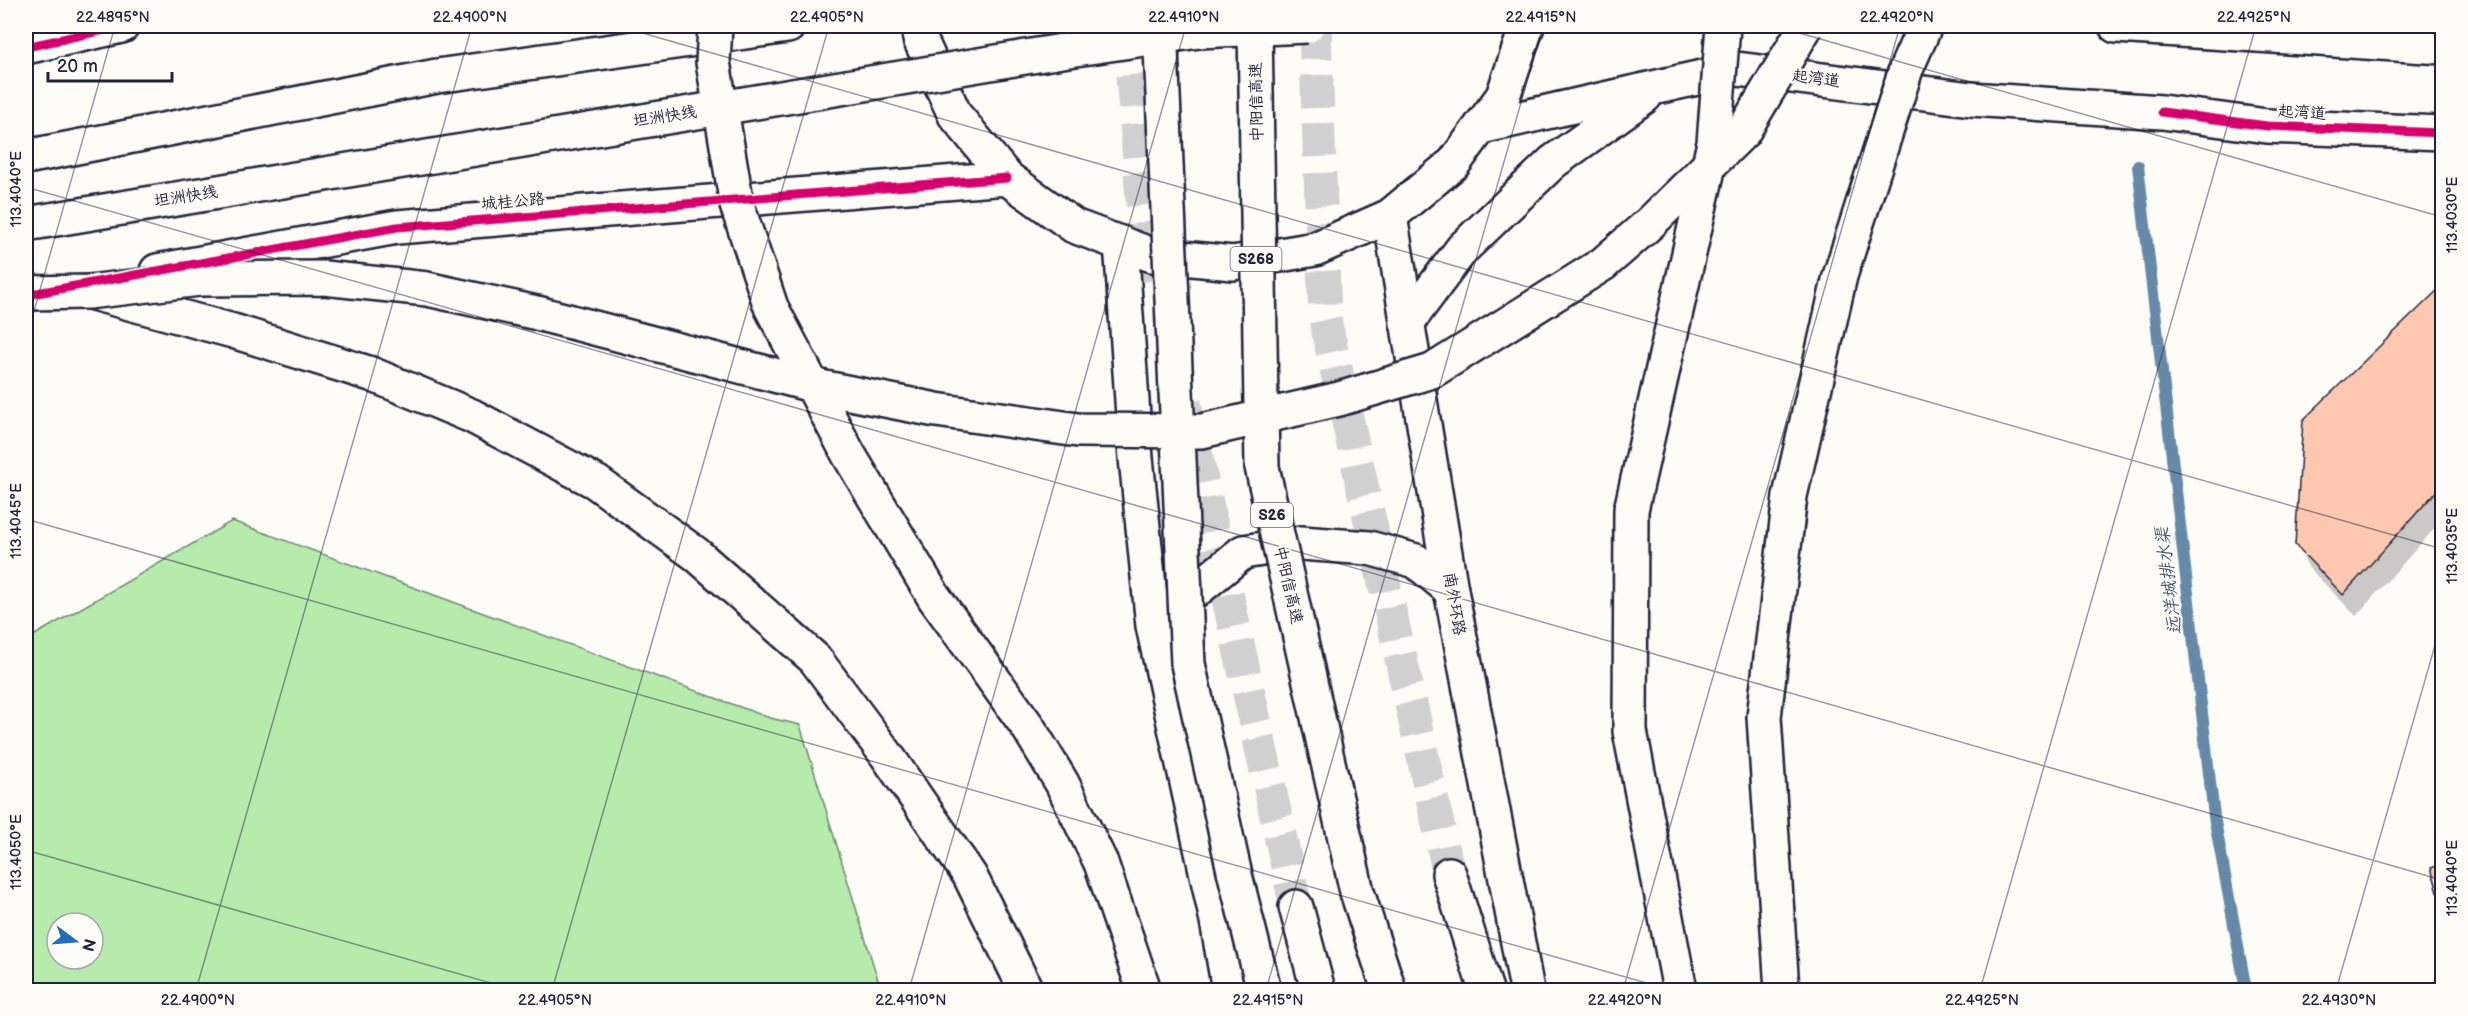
<svg xmlns="http://www.w3.org/2000/svg" width="2468" height="1016" font-family="'Balsamiq Sans','LXGW WenKai TC',sans-serif">
<rect width="100%" height="100%" fill="#fdfcf7"/>
<filter id="ink" filterUnits="userSpaceOnUse"><feTurbulence type="fractalNoise" baseFrequency=".0167" numOctaves="2"/><feDisplacementMap in="SourceGraphic" scale="12" xChannelSelector="R" yChannelSelector="G"/><feConvolveMatrix kernelMatrix="1 2 1 2 8 2 1 2 1" color-interpolation-filters="sRGB"/></filter>
<g filter="url(#ink)">
<path fill="#b7ebac" stroke="#6c8674" stroke-width="1.5" fill-rule="evenodd" d="M232,521L770,718L800,725L881,990H26V640ZM57,923H93V959H57Z"/>
<path fill="#0003" d="M2442,289V520L2356,616L2309,568L2296,545L2304,421Z"/>
<g fill="none" stroke-linecap="round" stroke-linejoin="round">
<path stroke="#6689a9" stroke-width="12" d="M2138,166L2214,816L2246,990"/>
</g>
<path fill="#fec8b0" stroke="#22223b" stroke-width="1.5" d="M2442,286V485L2343,595L2295,545L2303,420Z
M2442,864V905L2431,868Z"/>
<g fill="none" stroke-linecap="round" stroke-linejoin="round">
<path stroke="#d1d0d1" stroke-width="33" stroke-dasharray="33 16" stroke-linecap="butt" d="M1128,26L1143,210L1158,279
M1315,26L1325,319L1449,874
M1185,403L1296,907"/>
<g stroke="#22223b" stroke-width="38">
<path id="major" d="M918,26L920,39L955,115L1007,178L1074,226L1152,255L1233,263L1315,249L1390,216L1454,163L1503,96L1527,26
M26,47L122,26
M1481,127L1737,69L1971,99L2162,112L2267,126L2442,133
M157,271L397,227L1007,178
M1407,323L1462,249L1553,162L1645,96
M1167,614L1243,552L1301,543L1369,548L1416,561L1451,590"/>
</g>
<g stroke="#22223b" stroke-width="38">
<path id="highway" d="M2116,26L2442,47
M26,157L437,76L788,26
M1390,216L1451,590L1527,990
M1121,243L1136,458L1153,626L1217,921L1229,990
M89,292L233,331L371,374L472,416L596,482L696,554L815,659L886,754L970,876L1026,990
M1101,863L1144,990
M1449,874L1486,990
M1296,907L1318,990"/>
</g>
<use href="#major" stroke="#fdfcf7" stroke-width="33"/>
<use href="#highway" stroke="#fdfcf7" stroke-width="33"/>
<g stroke="#22223b" stroke-width="38" stroke-linecap="butt">
<path id="highway-bridge" d="M715,26L713,62L737,205L771,307L849,455L934,597L1028,727L1062,783L1101,863
M1160,26L1188,664L1235,875L1264,990
M1255,26L1262,467L1357,892L1389,990
M26,224L1062,51L1199,31L1307,26
M26,293L88,292L200,279L324,278L427,289L537,313L820,387L936,410L1078,430L1202,431L1339,399L1432,371L1603,264L1650,223L1743,132L1806,26
M1680,990L1630,731L1631,510L1714,143L1723,26
M1782,990L1764,717L1790,496L1840,276L1906,69L1925,26"/>
</g>
<use href="#highway-bridge" stroke="#fdfcf7" stroke-width="33"/>
<g stroke="#fdfcf7" stroke-width="13">
<path id="cycleway" d="M26,47L122,26
M2162,112L2267,126L2442,133
M26,295L397,227L1007,178"/>
</g>
<use href="#cycleway" stroke="#d6006c" stroke-width="9"/>
</g>
</g>
<path fill="none" stroke="#22223b" stroke-width="1.5" stroke-opacity="0.45" d="M618,26L2442,549M1775,26L2442,217M26,187L2442,880M26,339L115,26M26,519L1671,990M26,850L515,990M196,990L472,26M552,990L829,26M909,990L1186,26M1266,990L1543,26M1623,990L1900,26M1980,990L2256,26M2336,990L2442,621"/>
<g text-anchor="middle" dominant-baseline="central" stroke-width="4.5" stroke-linejoin="round" paint-order="stroke">
<g fill="#fdfcf7" stroke="#646373" stroke-width="1.5">
<rect x="1230.5" y="247" width="51" height="24" rx="4.5"/>
<rect x="1251" y="503" width="42" height="24" rx="4.5"/>
</g>
<g font-size="15" font-weight="bold" fill="#22223b">
<text x="1256" y="259">S268</text>
<text x="1272" y="515">S26</text>
</g>
<g font-size="16" fill="#22223b" stroke="#fdfcf7">
<text transform="translate(1816 79) rotate(7)">起湾道</text>
<text transform="translate(1257 102) rotate(-91)">中阳信高速</text>
<text transform="translate(2302 113) rotate(3)">起湾道</text>
<text transform="translate(665 117) rotate(-9)">坦洲快线</text>
<text transform="translate(186 197) rotate(-9)">坦洲快线</text>
<text transform="translate(513 202) rotate(-5)">城桂公路</text>
<text transform="translate(1288 585) rotate(77)">中阳信高速</text>
<text transform="translate(1454 604) rotate(80)">南外环路</text>
</g>
<g font-size="18" font-style="italic" fill="#445572" stroke="#fdfcf7">
<text transform="translate(2169 581) rotate(-97)">远洋城排水渠</text>
</g>
</g>
<rect width="2468" height="1016" fill="none" stroke="#fdfcf7" stroke-width="66"/>
<g transform="translate(75 941) rotate(106)"><circle r="28" fill="#fdfcf7" stroke="#a5a5ac" stroke-width="1.5"/>
<path d="M0-4.5L10 22L0 15L-10 22Z" fill="#1f6fb2"/>
<text y="-9" font-size="16" font-weight="bold" text-anchor="middle" fill="#22223b">N</text>
</g>
<path d="M48 72v9h124v-9" fill="none" stroke="#22223b" stroke-width="3"/>
<text x="57" y="72" font-size="18" fill="#22223b" stroke="#fdfcf7" stroke-width="4.5" paint-order="stroke">20 m</text>
<rect x="33" y="33" width="2402" height="950" fill="none" stroke="#22223b" stroke-width="2"/>
<g font-size="15" text-anchor="middle" fill="#22223b">
<text x="113" y="22">22.4895°N</text>
<text x="470" y="22">22.4900°N</text>
<text x="827" y="22">22.4905°N</text>
<text x="1184" y="22">22.4910°N</text>
<text x="1541" y="22">22.4915°N</text>
<text x="1897" y="22">22.4920°N</text>
<text x="2254" y="22">22.4925°N</text>
<text transform="translate(16 189) rotate(-90)" y="5">113.4040°E</text>
<text transform="translate(2452 215) rotate(-90)" y="5">113.4030°E</text>
<text transform="translate(16 521) rotate(-90)" y="5">113.4045°E</text>
<text transform="translate(2452 546) rotate(-90)" y="5">113.4035°E</text>
<text transform="translate(16 852) rotate(-90)" y="5">113.4050°E</text>
<text transform="translate(2452 878) rotate(-90)" y="5">113.4040°E</text>
<text x="198" y="1005">22.4900°N</text>
<text x="555" y="1005">22.4905°N</text>
<text x="911" y="1005">22.4910°N</text>
<text x="1268" y="1005">22.4915°N</text>
<text x="1625" y="1005">22.4920°N</text>
<text x="1982" y="1005">22.4925°N</text>
<text x="2339" y="1005">22.4930°N</text>
</g>
</svg>
